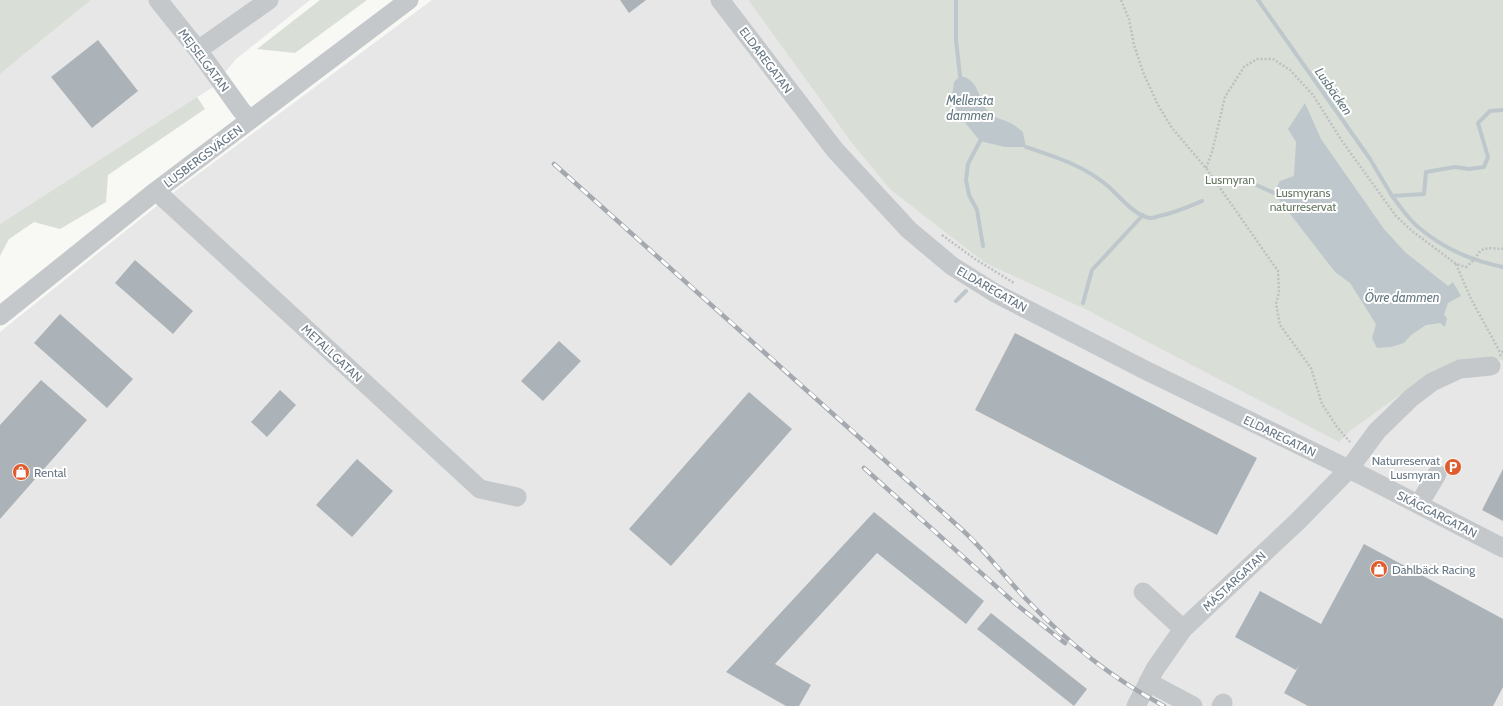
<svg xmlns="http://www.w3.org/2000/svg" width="1503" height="706" font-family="Cabin,sans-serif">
<rect width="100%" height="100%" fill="#f8f8f5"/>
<path fill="#e6e7e6" d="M91,0H310L236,59L213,87L0,224V74Z
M432,0H748L851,142L891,189L985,263L1350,431L1435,370L1481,359L1503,360V706H0V332L174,192Z"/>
<path fill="#d9dfd6" d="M0,0H91L0,74Z
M320,0H367L295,53L257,49Z
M748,0H1503V360L1481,359L1435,370L1350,431L1339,442L1089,311L985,263L891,190L851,142Z
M197,97L205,109L108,175L106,202L60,229L34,222L9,239L0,256V224Z"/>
<path fill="#bec7cc" d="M960,76C981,79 977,102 990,113C996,119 1003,119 1010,123C1015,125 1019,129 1023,132L1026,147H1005L980,141L958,114L952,95L954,82Z
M1305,103L1321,139L1384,229L1405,252L1448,286L1453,282L1461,296L1448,303L1444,315L1447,318L1445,327L1440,323L1426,325L1411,335L1404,343L1391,347L1377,348L1372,338L1376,324L1350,283L1335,272L1274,193L1280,181L1294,176L1296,142L1288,129Z"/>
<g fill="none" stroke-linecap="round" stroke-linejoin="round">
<path stroke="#bec7cc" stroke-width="4" d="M956,0V40L960,76
M1258,0L1370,159L1392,196L1424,194L1426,172L1455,167L1469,169L1484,167L1488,157L1478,123L1490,111L1503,110
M980,141L968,164L966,180L969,195L977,210L983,246
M1026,147C1056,157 1085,166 1109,187C1119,196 1136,217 1150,218C1153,218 1157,217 1159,216C1175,213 1188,207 1202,201
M1233,179L1250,182L1274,193
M1392,196C1400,206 1408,219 1418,227C1444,249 1470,260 1503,267
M956,301L966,291
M1083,303L1092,270L1143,215"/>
</g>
<path fill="#abb3b8" d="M620,0H646L629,13Z
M98,40L138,91L92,128L51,77Z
M135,260L193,311L173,334L115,283Z
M60,314L133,379L107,408L34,343Z
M1015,333L1257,458L1217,535L975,410Z
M559,341L581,361L543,401L521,381Z
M41,380L87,420L0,519V425Z
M280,390L296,405L267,437L251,422Z
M749,392L792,429L671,566L629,529Z
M357,459L393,491L352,537L316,505Z
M1503,469V521L1482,510Z
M874,512L984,601L966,624L877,553L775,664L811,685L799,706H786L726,672Z
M1364,544L1503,619V687L1493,706H1308L1284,693L1300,664L1296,670L1235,637L1260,591L1321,624Z
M991,613L1087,689L1074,706L977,629Z"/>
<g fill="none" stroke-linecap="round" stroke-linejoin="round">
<path stroke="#bec0c2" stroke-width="2.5" stroke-dasharray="2 2" stroke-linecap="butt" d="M1121,0L1129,19L1134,45L1143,72L1158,105L1172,128L1206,168L1278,271L1279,292L1276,304L1280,325L1311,368L1322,404L1337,427L1350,442
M1206,168L1212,152L1225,97L1244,67L1257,59H1273L1290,70L1313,95L1342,141L1396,216L1412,231L1456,264L1466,267C1485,252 1473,246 1503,249
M942,235L975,259L1014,283
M1456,264L1471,299L1500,352
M1500,356L1503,351"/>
<path stroke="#c4c8cb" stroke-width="19" d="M158,0L198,50L241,110L250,120
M720,0L835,150L909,230L952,266L995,293L1147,371L1367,478L1503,548
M198,50L269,0
M156,191L480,489L517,497
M0,316L156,191L409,0
M1419,504L1437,474
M1143,592L1183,629
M1148,682L1193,706
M1136,706L1155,669L1183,629L1298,521L1349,469L1377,431L1411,398L1432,382L1460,369L1491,366
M1221,706L1223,703"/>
<g stroke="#a3a9af" stroke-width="4.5">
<path id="rail" d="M554,164C689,285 824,405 958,526C983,548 1003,575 1025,598C1068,643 1110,677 1164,706
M864,468L1017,605L1065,643"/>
</g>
<use href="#rail" stroke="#fff" stroke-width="3" stroke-dasharray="9" stroke-linecap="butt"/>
</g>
<defs>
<g id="parking-disc" transform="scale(0.9)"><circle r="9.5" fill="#df5c2e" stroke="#fff"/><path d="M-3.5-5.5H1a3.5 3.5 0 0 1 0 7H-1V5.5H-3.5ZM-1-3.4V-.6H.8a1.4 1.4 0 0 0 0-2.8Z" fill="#fff"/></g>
<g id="shop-disc" transform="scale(0.9)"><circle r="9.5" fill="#df5c2e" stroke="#fff"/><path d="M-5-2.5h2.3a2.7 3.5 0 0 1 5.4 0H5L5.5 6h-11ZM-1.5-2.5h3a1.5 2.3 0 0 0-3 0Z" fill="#fff"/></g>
</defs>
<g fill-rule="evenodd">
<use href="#parking-disc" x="1453" y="467"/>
<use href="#shop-disc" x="21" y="472"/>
<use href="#shop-disc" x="1379" y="569"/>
</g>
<g text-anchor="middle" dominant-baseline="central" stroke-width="4" stroke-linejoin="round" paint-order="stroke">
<g font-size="12" fill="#687886" stroke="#fff">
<text transform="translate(204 60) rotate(53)">MEJSELGATAN</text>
<text transform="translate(766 60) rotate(53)">ELDAREGATAN</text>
<text transform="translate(203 156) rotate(-37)">LUSBERGSVÄGEN</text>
<text transform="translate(992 289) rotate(30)">ELDAREGATAN</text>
<text transform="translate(332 353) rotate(43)">METALLGATAN</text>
<text transform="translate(1280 436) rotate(26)">ELDAREGATAN</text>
<text transform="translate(1437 514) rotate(27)">SKÄGGARGATAN</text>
<text transform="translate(1234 581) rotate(-43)">MÄSTARGATAN</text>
</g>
<g font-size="12" fill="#667862" stroke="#fff">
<text x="1230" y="179">Lusmyran</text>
<text x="1303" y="192">Lusmyrans<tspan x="1303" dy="14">naturreservat</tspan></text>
</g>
<g font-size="12" fill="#687886" stroke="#fff" text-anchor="start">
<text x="1440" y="460" text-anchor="end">Naturreservat<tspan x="1440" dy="14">Lusmyran</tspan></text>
<text x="34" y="472">Rental</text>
<text x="1392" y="569">Dahlbäck Racing</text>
</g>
<g font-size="13" font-style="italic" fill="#637881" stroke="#fff">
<text transform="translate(1334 91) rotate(55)">Lusbäcken</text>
<text x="970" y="100">Mellersta<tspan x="970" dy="15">dammen</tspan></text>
<text x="1402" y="297">Övre dammen</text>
</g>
</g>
</svg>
